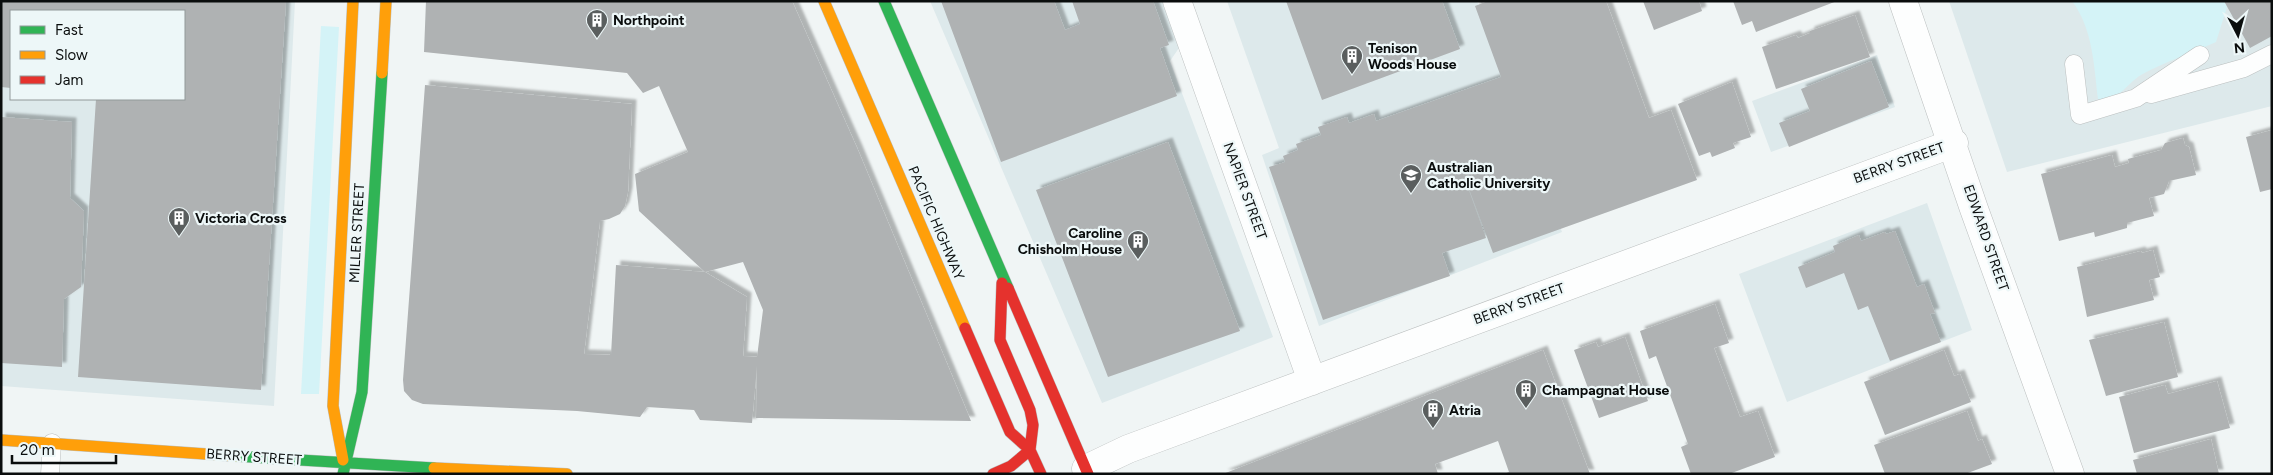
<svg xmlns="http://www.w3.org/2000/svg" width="2273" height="475" font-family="Figtree,sans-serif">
<defs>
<filter id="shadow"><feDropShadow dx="4.5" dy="-4.5" stdDeviation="1" flood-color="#0004"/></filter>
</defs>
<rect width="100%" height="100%" fill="#f0f5f5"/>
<path fill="#dde9eb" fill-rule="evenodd" d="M1,1H295L274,406L1,386ZM11,11H184V99H11Z
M930,1H1162L1179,48L1170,61L1273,337L1102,403Z
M1227,1H1477L1562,232L1319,326L1262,155L1279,148Z
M1949,1H2272V106L2007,172Z
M1877,55L1895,107L1771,152L1752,101Z
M1927,203L1972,330L1787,402L1739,274Z"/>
<path fill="#d4f3f7" d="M2072,1H2224L2227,7L2216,42C2192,53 2164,62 2141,75C2126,84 2118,103 2098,99C2094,66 2093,29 2072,1Z
M321,26L339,27L319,394H301Z"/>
<path fill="#afb2b3" filter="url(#shadow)" d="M1,1H286L261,390L78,377L96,99H184V11H11V88L1,87Z
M426,1H792L858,150L971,421L756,418L757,366L752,423L700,420L694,410L647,407L640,417L577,411L423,404L412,400L404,391L403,380L425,85L632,104L628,192L625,206L620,214L609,219L600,221L584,354L611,355L616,265L705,272L747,297L743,356L757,357L763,310L743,262L705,272L639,211L635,174L688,152L659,86L643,93L627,73L424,52Z
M941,1H1054L1065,30L1080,24L1072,1H1153L1169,45L1160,48L1177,96L1001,162Z
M1286,1H1442L1460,49L1322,100Z
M1488,1H1606L1649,118L1671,110L1697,180L1493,253L1457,157L1486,238L1442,253L1450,276L1323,320L1269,167L1285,162L1283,156L1298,150L1296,144L1321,135L1318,127L1347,117L1349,123L1374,114L1376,121L1501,77L1475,6Z
M1643,1H1699L1702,11L1654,30Z
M1733,1H1837L1756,32L1752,21L1742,25Z
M2224,1H2272V36L2250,48Z
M1855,15L1870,57L1776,89L1762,47L1796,35L1798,38L1810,33V31Z
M1871,61L1889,107L1789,147L1779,123L1810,111L1801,89Z
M1732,82L1751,137L1733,143L1735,148L1712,157L1710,152L1699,156L1678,104Z
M1,117L72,122L70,198L84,211L81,287L64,299L62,367L1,363Z
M2272,130V189L2260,192L2246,137Z
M2183,138L2185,145L2189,147L2196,175L2169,181L2164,194L2149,198L2154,216L2127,223V228L2095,237L2094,232L2059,241L2041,174L2112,155L2115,167L2129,163L2128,159L2161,150L2165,143Z
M1168,142L1240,331L1108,377L1036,190Z
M1895,231L1917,287L1924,284L1935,313L1930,314L1941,342L1890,361L1868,306L1858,310L1844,273L1806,288L1798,267L1835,252L1833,246L1859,235L1861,241L1885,232L1886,234Z
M2153,250L2160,277L2149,280L2154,300L2087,317L2077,267L2141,251L2142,253Z
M1715,304L1729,343L1714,348L1740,417L1758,411L1775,457L1729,474H1691L1681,447L1688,444L1656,356L1649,359L1640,331Z
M2164,322L2178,377L2106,396L2089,340Z
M1625,337L1648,401L1599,418L1574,350L1596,342L1598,347Z
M1543,350L1590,474H1504L1509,472L1498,441L1435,464L1438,474H1223Z
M1944,350L1954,376L1960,374L1971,402L1885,435L1864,382Z
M2217,381L2230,428L2134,453L2119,397L2165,385L2168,394Z
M1967,411L1978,441L1982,439L1992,464L1965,474H1885L1874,445Z
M2211,439L2219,474H2137L2133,460Z"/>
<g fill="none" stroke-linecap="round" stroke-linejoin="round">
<g stroke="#bbbfbf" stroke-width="19">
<path id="lane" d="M2074,64L2080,115L2136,98L2200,55
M2151,94L2244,68L2272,54
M50,474L52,443"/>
</g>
<g stroke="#bbbfbf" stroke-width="29">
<path id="street" d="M1177,1L1312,381
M1903,1L1974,209L2070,474
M1086,469L1128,449L1954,143"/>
</g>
<g stroke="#bbbfbf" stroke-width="12">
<path id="fast" d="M884,1L1008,288
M235,456L434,468
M343,474L362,392L382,73"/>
</g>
<g stroke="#bbbfbf" stroke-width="12">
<path id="slow" d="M824,1L965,328
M382,73L386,1
M1,440L235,456
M343,460L333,406L353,1
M434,468L567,474"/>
</g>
<g stroke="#bbbfbf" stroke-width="12">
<path id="jam" d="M1002,283L1000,340L1030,410L1033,425L1030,450
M1008,288L1088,474
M965,328L1010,432L1030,450L1041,474
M993,474L1011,466L1030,450"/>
</g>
<use href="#lane" stroke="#fdfefe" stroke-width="18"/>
<use href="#street" stroke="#fdfefe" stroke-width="28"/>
<use href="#fast" stroke="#30b455" stroke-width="11"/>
<use href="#slow" stroke="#ff9f0a" stroke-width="11"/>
<use href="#jam" stroke="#e5322d" stroke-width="11"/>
</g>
<defs>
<g id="building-pin" transform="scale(1.125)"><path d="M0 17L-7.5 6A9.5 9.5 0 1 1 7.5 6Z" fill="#5a5e5e" stroke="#edf7f8"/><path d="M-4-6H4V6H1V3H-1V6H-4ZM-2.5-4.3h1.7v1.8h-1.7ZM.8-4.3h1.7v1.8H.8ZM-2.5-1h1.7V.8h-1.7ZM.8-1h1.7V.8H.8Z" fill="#fff"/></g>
<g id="university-pin" transform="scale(1.125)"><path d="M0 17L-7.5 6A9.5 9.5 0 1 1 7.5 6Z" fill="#5a5e5e" stroke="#edf7f8"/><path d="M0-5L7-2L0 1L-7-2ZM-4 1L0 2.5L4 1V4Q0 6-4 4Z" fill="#fff"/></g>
</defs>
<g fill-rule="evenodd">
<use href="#building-pin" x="597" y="20"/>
<use href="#building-pin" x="1352" y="56"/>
<use href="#university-pin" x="1411" y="175"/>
<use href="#building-pin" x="179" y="218"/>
<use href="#building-pin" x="1138" y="241"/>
<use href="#building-pin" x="1526" y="390"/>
<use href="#building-pin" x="1433" y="410"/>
</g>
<g text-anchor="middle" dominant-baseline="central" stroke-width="4.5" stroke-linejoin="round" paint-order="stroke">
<g font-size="14" font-weight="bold" fill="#0a0d0d" stroke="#edf7f8" text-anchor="start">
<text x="613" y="20">Northpoint</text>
<text x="1368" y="48">Tenison<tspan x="1368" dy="16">Woods House</tspan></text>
<text x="1427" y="167">Australian<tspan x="1427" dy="16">Catholic University</tspan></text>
<text x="195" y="218">Victoria Cross</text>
<text x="1122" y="233" text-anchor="end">Caroline<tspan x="1122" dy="16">Chisholm House</tspan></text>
<text x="1542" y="390">Champagnat House</text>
<text x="1449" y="410">Atria</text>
</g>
<g font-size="14" fill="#0a0d0d" stroke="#edf7f8">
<text transform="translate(1899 163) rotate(-20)">BERRY STREET</text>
<text transform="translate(1245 191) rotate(70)">NAPIER STREET</text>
<text transform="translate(936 223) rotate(67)">PACIFIC HIGHWAY</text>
<text transform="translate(357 233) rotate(-87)">MILLER STREET</text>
<text transform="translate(1986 238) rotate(71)">EDWARD STREET</text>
<text transform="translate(1519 304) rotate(-20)">BERRY STREET</text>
<text transform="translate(254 457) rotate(4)">BERRY STREET</text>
</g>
</g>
<rect width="2273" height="475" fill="none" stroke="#0a0d0d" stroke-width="5"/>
<rect x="10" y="10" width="175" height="90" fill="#edf7f8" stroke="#92999a"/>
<rect x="20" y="26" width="25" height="8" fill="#30b455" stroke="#92999a"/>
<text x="55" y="35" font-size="15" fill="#0a0d0d">Fast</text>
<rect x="20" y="51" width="25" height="8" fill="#ff9f0a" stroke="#92999a"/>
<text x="55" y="60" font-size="15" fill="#0a0d0d">Slow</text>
<rect x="20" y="76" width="25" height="8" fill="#e5322d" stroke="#92999a"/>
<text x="55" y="85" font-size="15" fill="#0a0d0d">Jam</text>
<g transform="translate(2238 35) rotate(174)" stroke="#edf7f8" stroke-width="4" paint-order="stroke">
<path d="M0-4L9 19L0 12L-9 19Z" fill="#0a0d0d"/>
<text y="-8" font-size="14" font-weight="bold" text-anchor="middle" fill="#0a0d0d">N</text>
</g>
<path d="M12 455v8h104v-8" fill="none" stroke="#0a0d0d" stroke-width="2.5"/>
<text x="20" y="455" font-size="15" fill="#0a0d0d" stroke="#edf7f8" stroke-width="4" paint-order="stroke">20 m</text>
</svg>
